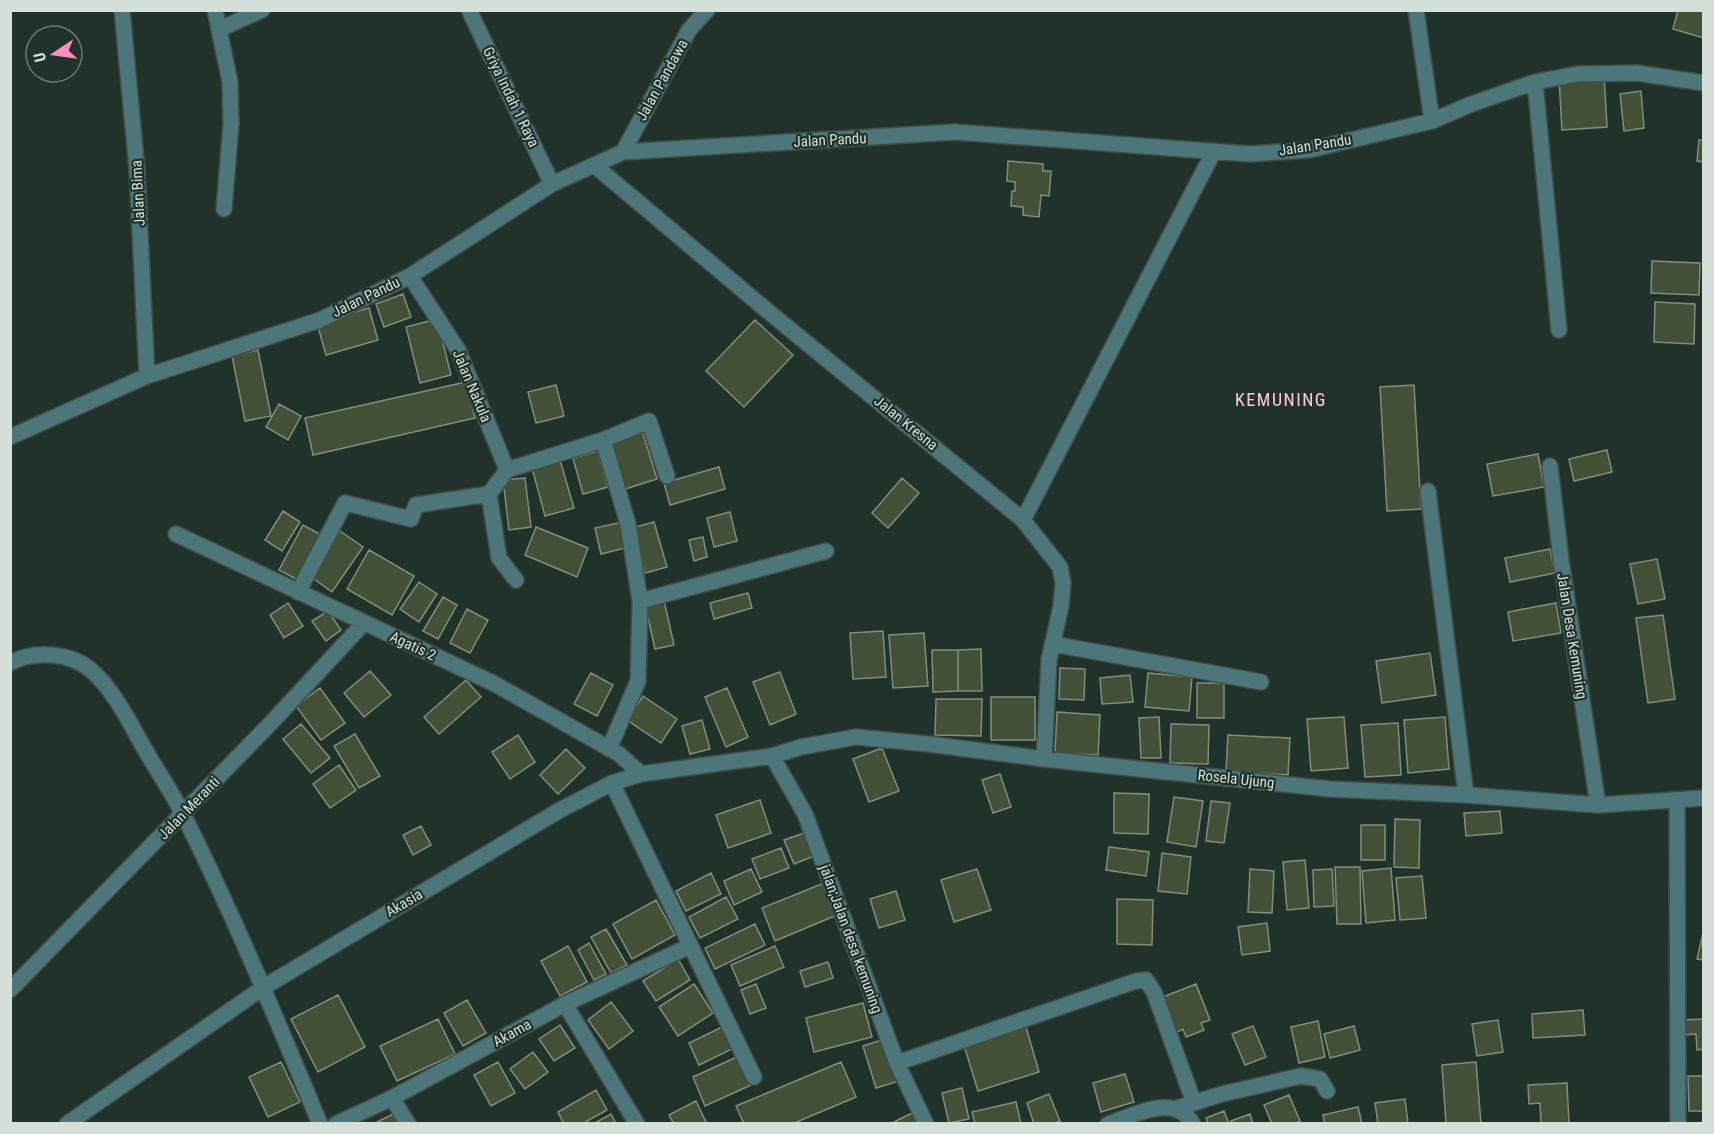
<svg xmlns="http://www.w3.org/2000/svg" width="1714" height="1134" font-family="'Roboto Condensed',sans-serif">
<rect width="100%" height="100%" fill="#21322b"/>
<path fill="#415036" stroke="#848d7d" stroke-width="1.5" d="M1678,10H1704V38L1673,29Z
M1604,75L1607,127L1562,130L1559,78Z
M1641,91L1644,128L1624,131L1620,94Z
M1699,140H1704V162L1697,161Z
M1008,161L1043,164V171H1051L1049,196L1041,195L1039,217L1023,215V207L1011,206L1012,191H1015V182L1007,181Z
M1652,261L1700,263L1699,295L1651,293Z
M403,294L411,317L384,327L376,304Z
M1655,302L1695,304L1694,344L1654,342Z
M369,308L378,340L326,355L317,323Z
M437,319L451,375L420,383L406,327Z
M755,320L793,355L744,407L706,371Z
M258,350L271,416L245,421L232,356Z
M466,382L475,418L313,455L305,418Z
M556,385L564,416L536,423L528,392Z
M1414,385L1421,509L1387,511L1380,387Z
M279,404L301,416L288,440L266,427Z
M642,430L657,479L622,490L607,440Z
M1607,450L1612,472L1574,481L1569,459Z
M598,451L608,487L583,494L573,458Z
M1538,454L1544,487L1493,496L1487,464Z
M560,460L574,508L545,516L532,468Z
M719,467L725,489L670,505L664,483Z
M525,478L531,527L509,530L503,480Z
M902,478L919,493L888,528L872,513Z
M283,511L300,522L282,551L265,540Z
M730,512L737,541L714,547L707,518Z
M623,522L629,547L601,554L595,528Z
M654,522L667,567L645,573L632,528Z
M303,525L323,536L298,580L279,570Z
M536,527L588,548L577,577L525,555Z
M340,531L363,547L332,592L310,576Z
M703,537L707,557L694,561L689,540Z
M1550,549L1555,573L1510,582L1505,558Z
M369,550L414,576L392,615L347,589Z
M1657,559L1665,599L1638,604L1630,564Z
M419,582L437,594L419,622L400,609Z
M748,593L752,608L714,619L710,603Z
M663,596L674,645L655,649L644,600Z
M443,597L457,605L438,639L423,631Z
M288,603L303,626L284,638L270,615Z
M1556,603L1561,633L1513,641L1508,612Z
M467,609L488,620L470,653L450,643Z
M328,611L341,630L326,641L312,621Z
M1663,615L1675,699L1648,703L1636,618Z
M883,631L886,677L853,679L850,633Z
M924,633L928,686L893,688L889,635Z
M981,649L982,691H958V650Z
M932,650H958V691L933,692Z
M1430,653L1436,695L1382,703L1376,661Z
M1060,668L1085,669L1084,700L1059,699Z
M370,671L391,695L364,717L344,693Z
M780,672L796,714L770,725L753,682Z
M591,673L613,685L597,716L574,704Z
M1148,673L1192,677L1189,711L1145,707Z
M1130,675L1133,702L1102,704L1100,678Z
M466,680L481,697L439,734L424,717Z
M1197,683H1224V718H1197Z
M320,688L345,723L321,740L296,706Z
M727,688L748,737L726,747L705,697Z
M643,696L677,719L661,743L627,720Z
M991,697H1035V740H991Z
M936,699H982L981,736L935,735Z
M1057,712L1100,715L1098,755L1055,753Z
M1159,717L1161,758H1141L1139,718Z
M1344,717L1348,768L1311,771L1307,719Z
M1445,717L1449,769L1408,773L1404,720Z
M702,720L710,749L690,754L682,726Z
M1398,723L1401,775L1365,777L1361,725Z
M301,724L330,758L311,773L283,739Z
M1171,724L1209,725L1208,764L1170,763Z
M355,734L380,776L359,788L334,746Z
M518,735L535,762L510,779L492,752Z
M1228,735L1290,738L1288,775L1226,771Z
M882,748L899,791L869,802L853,759Z
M566,749L585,768L558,794L540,775Z
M339,765L356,790L330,808L313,784Z
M1000,774L1011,807L993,813L982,780Z
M1114,793L1149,794L1148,834L1114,833Z
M1174,797L1203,801L1196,847L1167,842Z
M760,800L771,833L728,848L716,815Z
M1211,801L1230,803L1224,843L1206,841Z
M1500,811L1502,833L1466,836L1464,813Z
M1395,819L1420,820L1419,868L1394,867Z
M1361,825H1385V860H1361Z
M421,826L431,845L413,855L403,835Z
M804,833L814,856L794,864L784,840Z
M1109,847L1149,852L1146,876L1106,870Z
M781,848L789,868L760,879L752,859Z
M1162,853L1191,857L1187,894L1158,891Z
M1305,860L1309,908L1287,910L1283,862Z
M1335,867H1360L1361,924H1337Z
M1391,868L1395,920L1366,923L1362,871Z
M751,869L762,892L734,905L724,881Z
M977,869L991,910L954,922L941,880Z
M1250,869L1274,871L1272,913L1248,912Z
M1332,869L1334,906L1314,907L1313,870Z
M711,873L721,894L686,911L676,891Z
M1422,876L1426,918L1400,920L1396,878Z
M824,883L837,915L775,941L762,908Z
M896,891L905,920L879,928L870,899Z
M726,897L738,919L700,938L689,917Z
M1117,899L1153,900L1152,945L1117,944Z
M656,900L675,935L632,959L613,924Z
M1267,923L1270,951L1242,955L1238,927Z
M755,924L765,945L715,969L705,948Z
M606,929L627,965L611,973L591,937Z
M1704,929V960L1697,959Z
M589,943L606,974L594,980L578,950Z
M568,946L587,982L560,996L541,961Z
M775,946L784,967L740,986L731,965Z
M678,959L690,980L656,1001L643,981Z
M828,962L833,978L805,987L800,971Z
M694,984L713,1013L678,1036L659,1007Z
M756,984L766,1008L750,1014L741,990Z
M1196,984L1210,1020L1201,1023L1204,1030L1186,1037L1183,1029L1177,1032L1163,997Z
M338,995L365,1047L318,1072L291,1019Z
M467,1000L486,1033L463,1046L444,1013Z
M611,1002L633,1031L609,1049L588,1020Z
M863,1003L872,1037L814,1052L806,1018Z
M1583,1010L1585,1035L1533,1038L1532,1014Z
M438,1019L455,1054L397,1081L380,1046Z
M1704,1019V1049L1697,1050L1696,1034L1684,1035L1683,1020Z
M1498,1020L1503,1052L1477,1056L1472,1024Z
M1318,1021L1325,1057L1299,1063L1291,1027Z
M560,1025L575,1048L554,1061L539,1039Z
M724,1026L734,1048L699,1065L689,1043Z
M1253,1026L1266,1057L1245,1065L1232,1034Z
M1354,1026L1360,1050L1330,1058L1324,1034Z
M1026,1027L1039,1072L978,1091L964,1045Z
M885,1039L899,1081L876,1088L863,1046Z
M533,1052L548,1072L525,1089L510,1069Z
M739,1056L751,1085L705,1106L693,1077Z
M281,1062L300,1102L268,1117L249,1077Z
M498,1062L515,1093L491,1106L474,1075Z
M841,1062L856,1097L792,1124H744L736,1106Z
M1476,1062L1481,1124H1446L1442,1065Z
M1125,1074L1134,1102L1101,1112L1093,1083Z
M1688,1076H1704V1111H1689Z
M1567,1083L1569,1124H1541L1540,1103L1529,1104L1528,1085Z
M962,1088L969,1119L949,1123L942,1093Z
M596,1090L607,1110L582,1124H564L558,1112Z
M1049,1094L1060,1121L1052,1124H1034L1027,1103Z
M1289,1095L1300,1121L1294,1124H1272L1264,1105Z
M1405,1099L1408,1124H1378L1375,1103Z
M696,1101L706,1122L703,1124H674L669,1115Z
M1016,1102L1021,1124H975L972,1112Z
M1358,1107L1362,1124H1325L1323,1115Z
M1224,1111L1229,1124H1208L1206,1118Z
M912,1113L917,1124H890Z
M393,1114L398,1124H373Z
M611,1114L616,1124H593Z
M1250,1114L1253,1124H1232L1231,1121Z"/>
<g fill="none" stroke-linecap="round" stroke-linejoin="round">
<g stroke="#3e4e47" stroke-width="18">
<path id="minor" d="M122,10L137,170L147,376
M215,10L230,82L231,124L224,209
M469,10L552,184
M1416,10L1432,121
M220,29L262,10
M1535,82L1559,330
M623,152L689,30L707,10
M594,165L770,313L1023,520L1060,567L1063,583L1061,606L1049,660L1044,759
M410,276L458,350L507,470
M10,437L147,376L320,320L410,276L552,184L623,152L955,132L1249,154L1309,150L1432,121L1469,105L1535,82L1578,74L1637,73L1704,83
M603,440L649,421L667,476
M1550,466L1561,560L1598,805
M1428,491L1466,795
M1023,520L1214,151
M176,534L493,683L619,754L641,774
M516,580L499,558L489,494L507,470L603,440L628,524L640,601L638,681L609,749
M298,592L345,503L411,519L416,505L489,494
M640,601L826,551
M1053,644L1261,682
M10,663C33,650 71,652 92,671C116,692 131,726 147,753C159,774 173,794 184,816C234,916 277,1020 320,1124
M772,756L805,814L897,1063L926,1124
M612,783L754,1077
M1677,800L1678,1124
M10,990L271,723L364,623
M565,1004L637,1124
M897,1063L1136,981L1146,980L1154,992L1194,1103
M392,1098L408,1124
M1177,1108L1222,1094L1301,1076L1320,1079L1327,1091
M67,1124L264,987L560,810L612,783L641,774L772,756L801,747L856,737L928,744L1044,759L1330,789L1466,795L1598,805L1704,798
M336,1124L392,1098L565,1004L690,946
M1108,1124C1135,1115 1174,1092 1193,1124"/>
</g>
<use href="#minor" stroke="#4c767a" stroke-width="15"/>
</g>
<g text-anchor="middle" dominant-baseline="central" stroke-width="4.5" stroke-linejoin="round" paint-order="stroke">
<g font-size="15" fill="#d4dfda" stroke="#21322b">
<text transform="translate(662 80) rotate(-61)">Jalan Pandawa</text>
<text transform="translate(511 97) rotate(64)">Griya Indah 1 Raya</text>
<text transform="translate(830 140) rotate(-3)">Jalan Pandu</text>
<text transform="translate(1315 145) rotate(-9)">Jalan Pandu</text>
<text transform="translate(138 193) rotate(-93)">Jalan Bima</text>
<text transform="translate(366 297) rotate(-26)">Jalan Pandu</text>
<text transform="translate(472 386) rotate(67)">Jalan Nakula</text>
<text transform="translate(906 423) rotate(39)">Jalan Kresna</text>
<text transform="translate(1572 636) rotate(81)">Jalan Desa Kemuning</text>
<text transform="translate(413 646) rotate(25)">Agatis 2</text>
<text transform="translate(1236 779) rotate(6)">Rosela Ujung</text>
<text transform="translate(189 808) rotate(-46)">Jalan Meranti</text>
<text transform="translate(404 903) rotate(-31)">Akasia</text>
<text transform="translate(851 939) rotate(70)">jalan;Jalan desa kemuning</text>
<text transform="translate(512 1033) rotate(-29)">Akama</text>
</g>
<g font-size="18" letter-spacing="1.5" fill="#fbcadd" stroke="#21322b">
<text x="1281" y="399">KEMUNING</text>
</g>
</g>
<rect width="1714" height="1134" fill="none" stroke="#d4dfda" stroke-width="24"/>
<g transform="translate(54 54) rotate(257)"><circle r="28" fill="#21322b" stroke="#697771" stroke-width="1.5"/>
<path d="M0-4.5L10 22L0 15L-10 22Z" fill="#fd8ebf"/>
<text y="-9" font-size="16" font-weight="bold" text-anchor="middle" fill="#d4dfda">U</text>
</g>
</svg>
